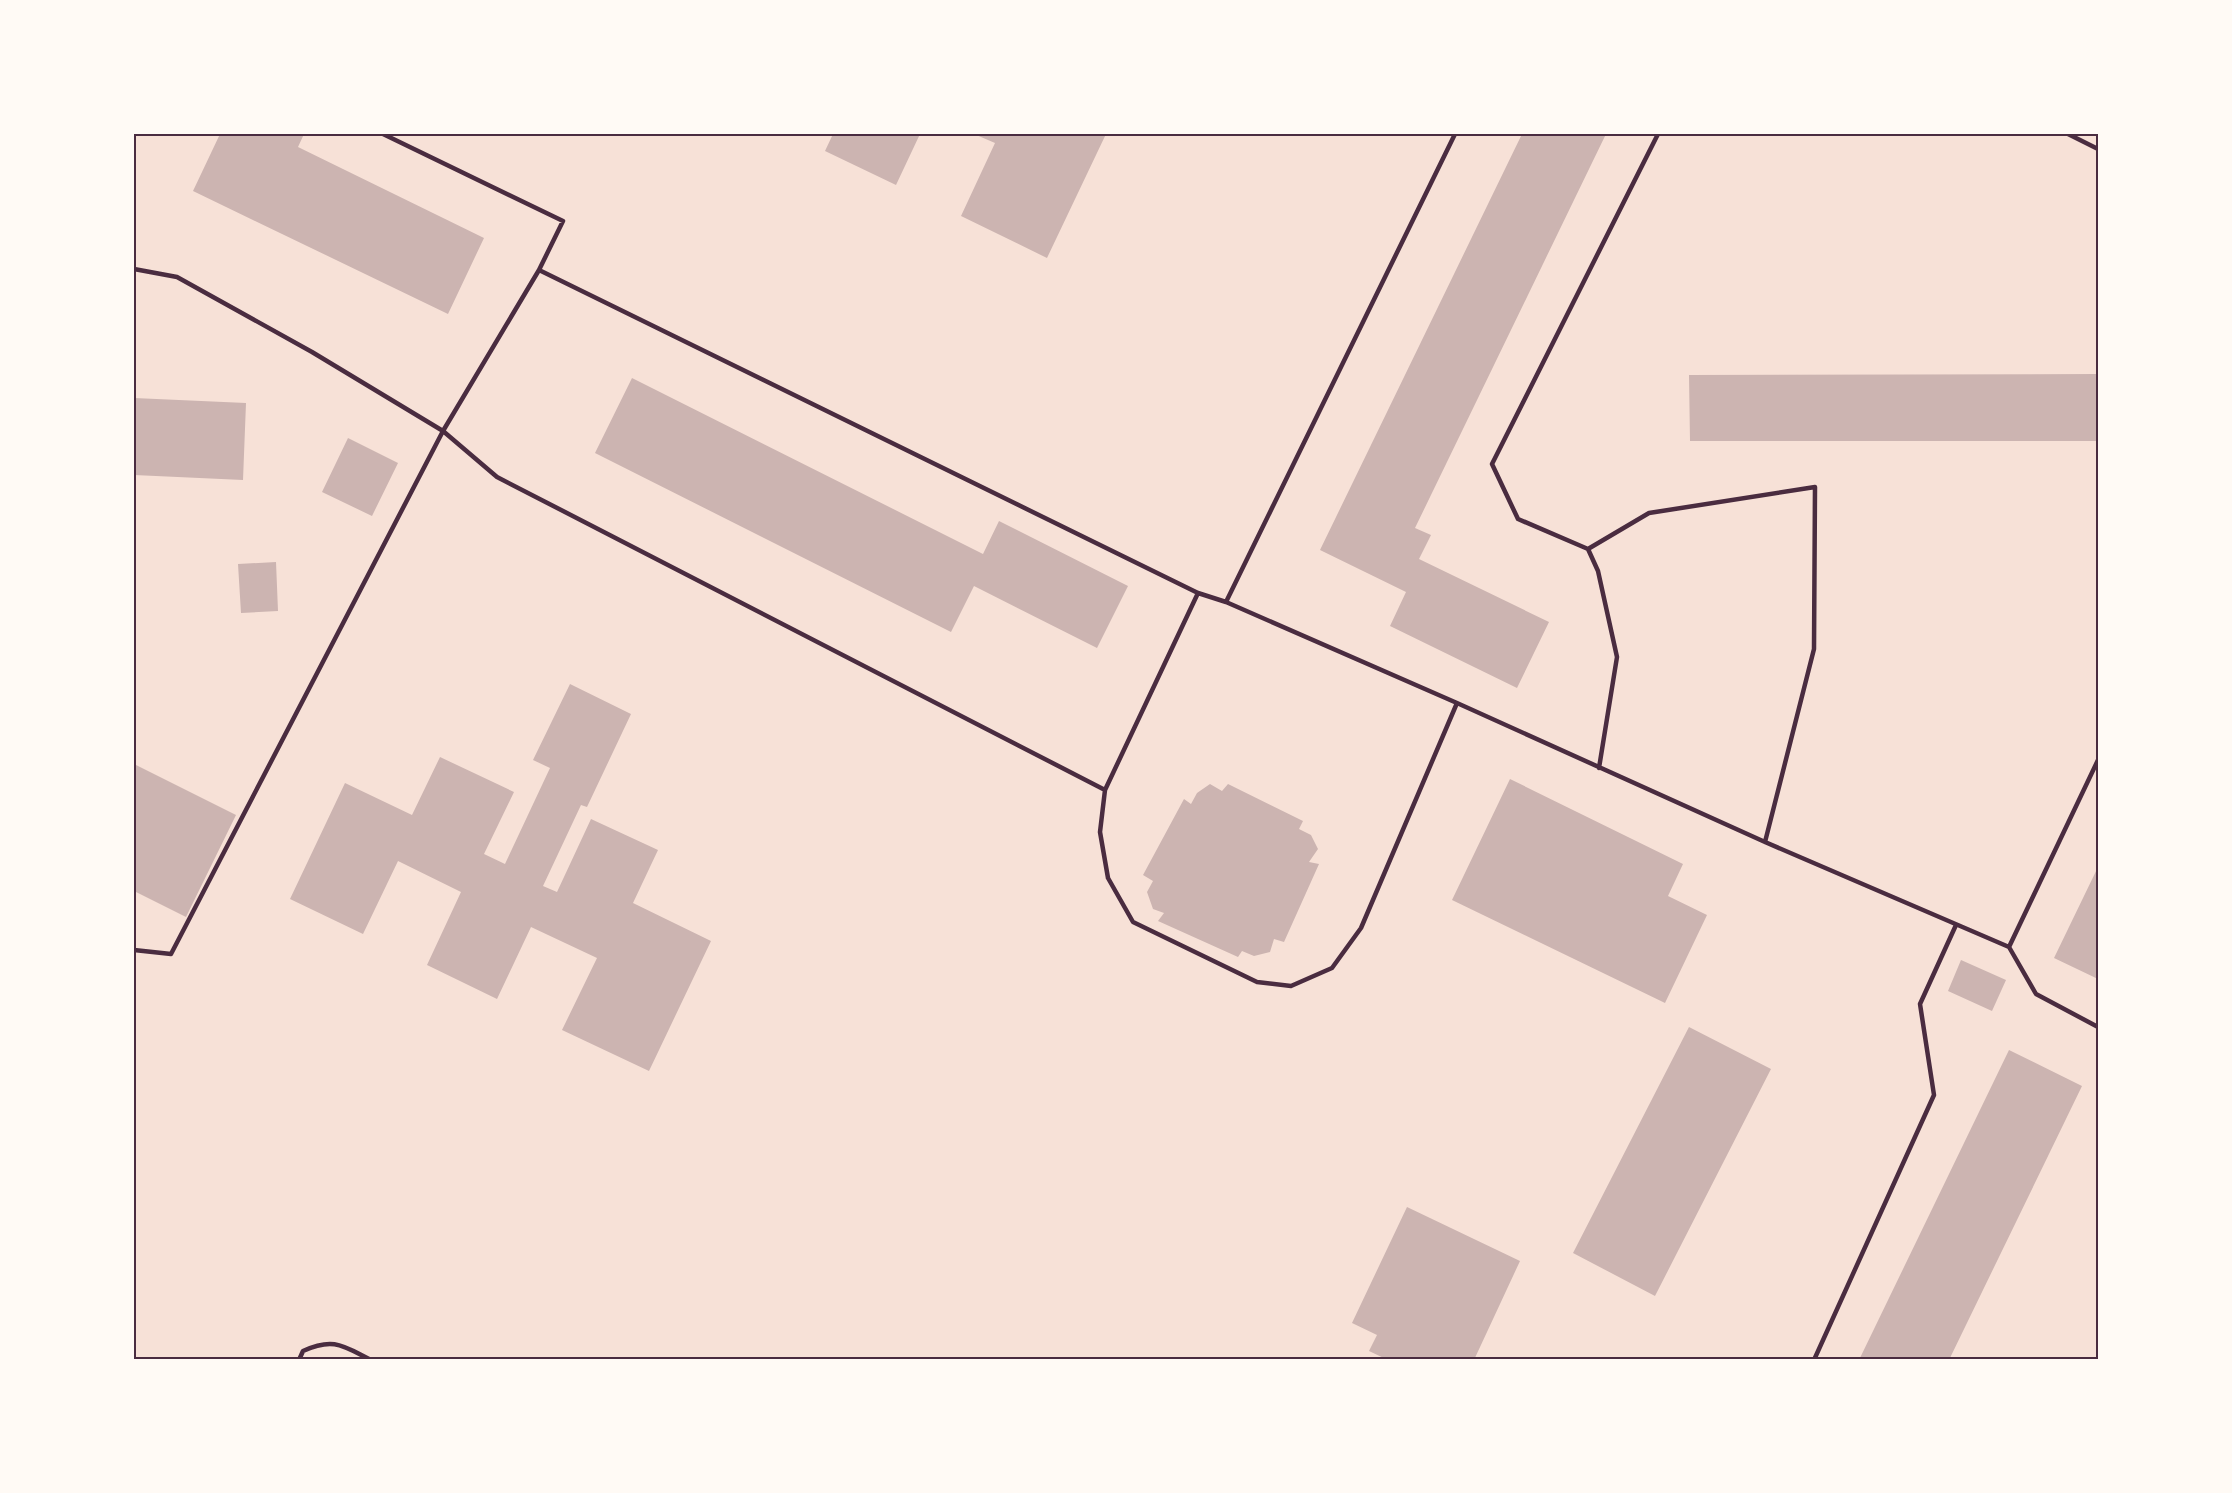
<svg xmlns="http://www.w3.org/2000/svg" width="2232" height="1493" font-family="Helvetica,sans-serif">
<rect width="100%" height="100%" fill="#f7e1d7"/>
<path fill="#ccb4b1" d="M220,134H304L298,147L484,238L448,314L193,191Z
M833,134H920L896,185L825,151Z
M974,134H1106L1047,258L961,216L995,143Z
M1522,134H1606L1415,528L1431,535L1419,559L1549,622L1517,688L1390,626L1406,592L1320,550Z
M2098,374V441H1690L1689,375Z
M632,378L983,554L999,521L1128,586L1097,648L974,586L951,632L595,453Z
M134,398L246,403L243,480L134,475Z
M348,438L398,463L372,516L322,492Z
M276,562L278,611L241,613L238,564Z
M570,684L631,714L587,807L581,805L543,886L557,892L591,819L658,850L633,903L711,941L649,1071L562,1030L597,958L531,927L497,999L427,965L461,892L398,861L363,934L290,899L345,783L412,815L440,757L514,792L484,854L505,864L550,768L533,760Z
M134,764L236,815L186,917L134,891Z
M1510,779L1683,864L1668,896L1707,915L1665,1003L1452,900Z
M1210,784L1222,791L1228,784L1303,821L1299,829L1311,835L1318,849L1309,862L1319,864L1284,942L1274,939L1270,952L1254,956L1242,951L1238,957L1158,921L1164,913L1153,909L1147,892L1153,881L1143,875L1184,799L1191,804L1197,793Z
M2098,867V979L2054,958Z
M1961,960L2006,980L1992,1011L1948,991Z
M1689,1027L1771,1069L1655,1296L1573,1253Z
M2009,1050L2082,1086L1949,1360H1859Z
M1407,1207L1520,1261L1474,1360H1388L1369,1351L1377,1335L1352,1323Z"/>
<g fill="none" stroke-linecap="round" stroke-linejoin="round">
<path stroke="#4a2c40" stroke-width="4.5" d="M383,134L563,221L539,270
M1455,134L1226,602L1457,703L1765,842L2009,947L2036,994L2098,1027
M1658,134L1492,464L1518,519L1588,549L1649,513L1815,487L1814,649L1765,842
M2068,134L2098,149
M134,269L177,277L312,352L443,431L539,270L1198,593L1226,602
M1588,549L1598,571L1617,657L1599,768
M1105,790L1100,832L1108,878L1133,922L1257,982L1291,986L1332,968L1361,928L1457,703
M2009,947L2098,760
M134,950L171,954L443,431L497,477L1105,790L1198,593
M299,1360L303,1351C334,1337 343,1346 371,1360
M1814,1360L1934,1095L1920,1004L1956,925"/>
</g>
<rect width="2232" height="1493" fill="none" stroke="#fffaf5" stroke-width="270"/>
<rect x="135" y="135" width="1962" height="1223" fill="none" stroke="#4a2c40" stroke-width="2"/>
</svg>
